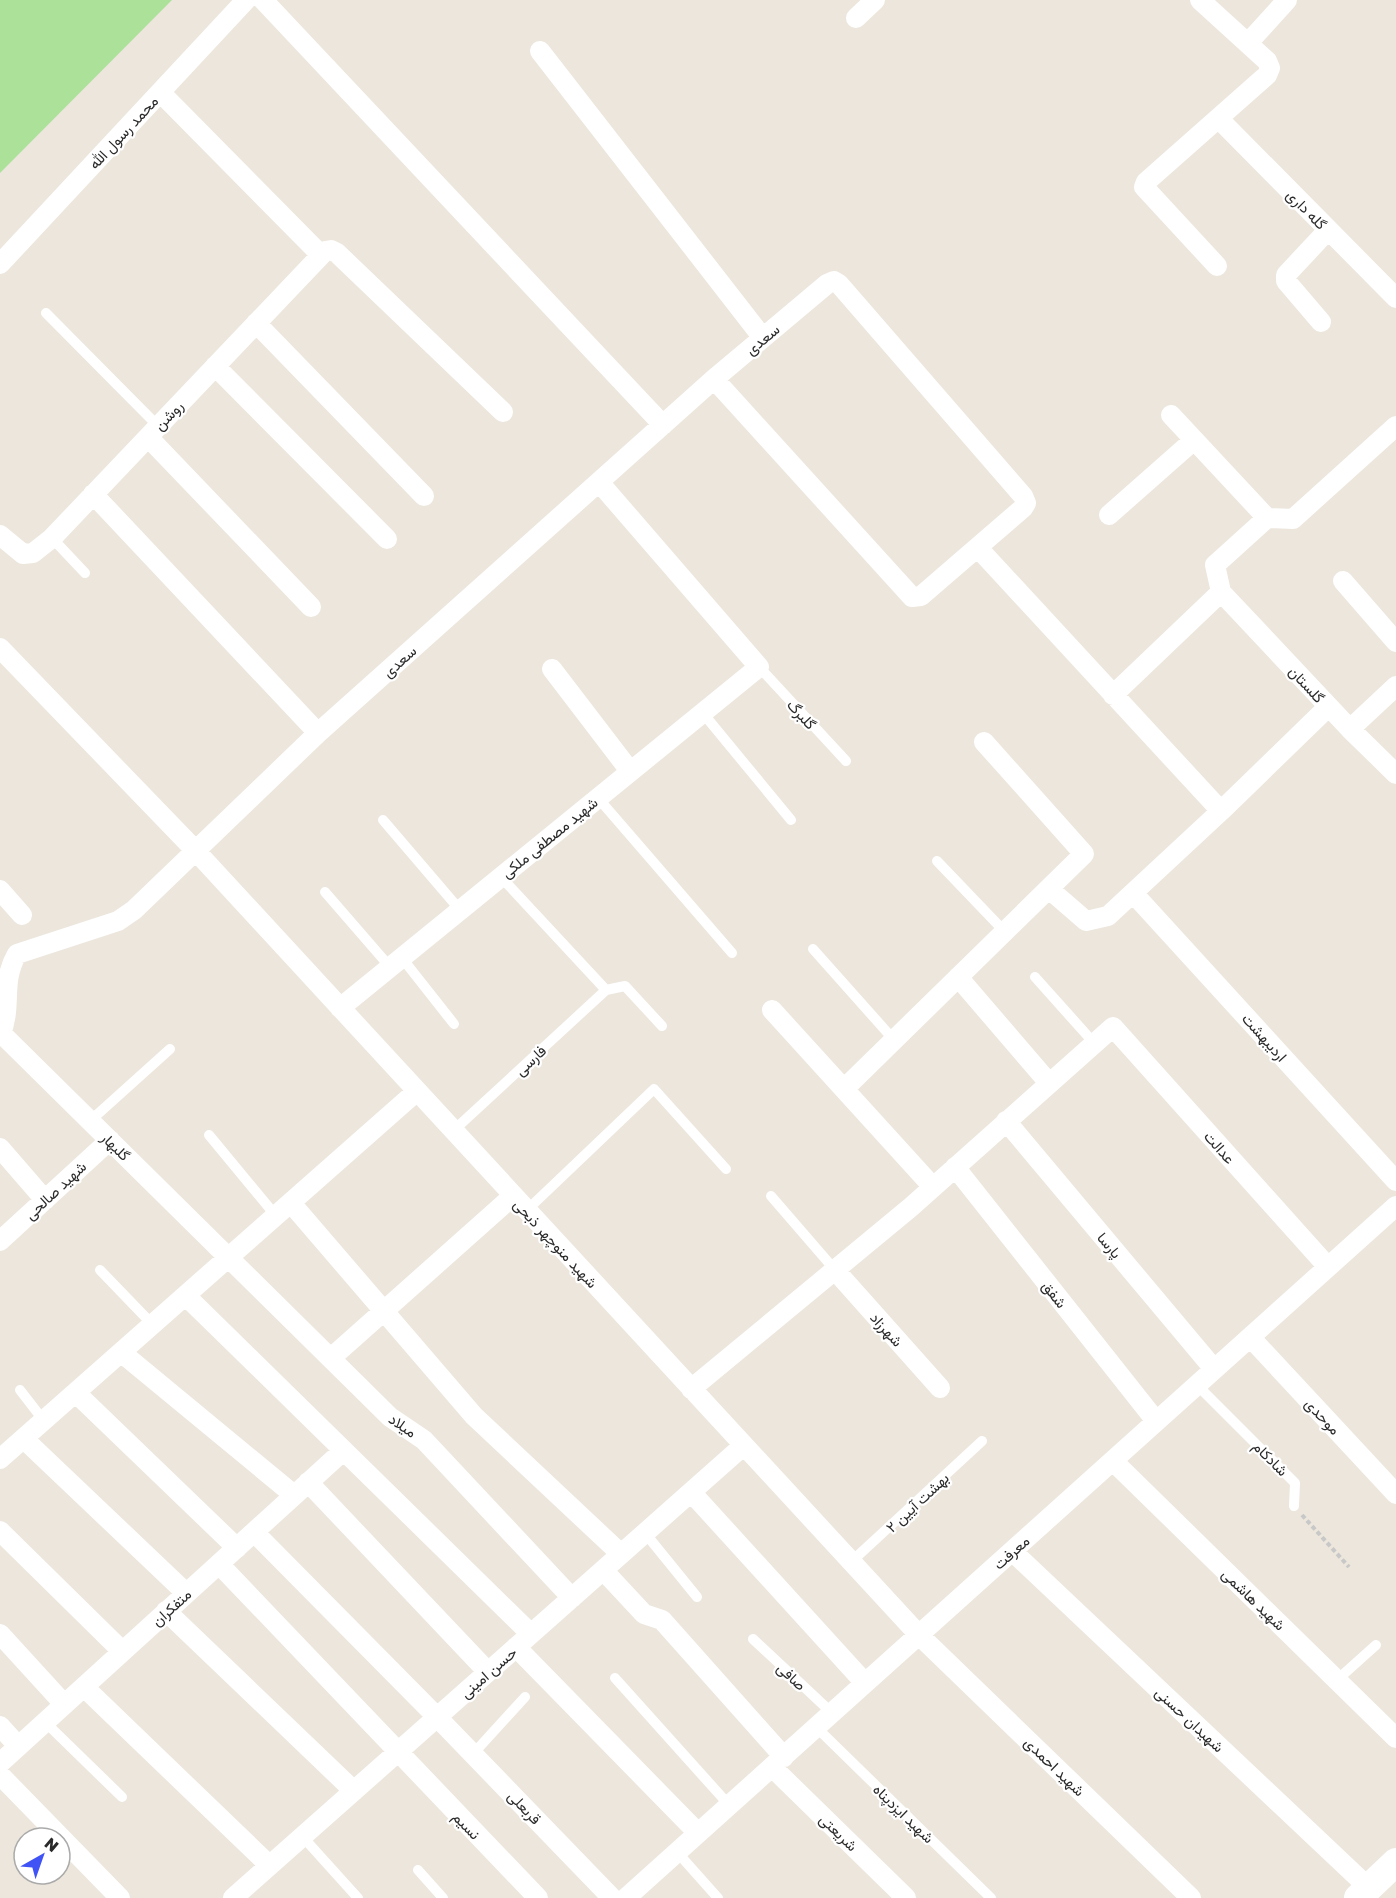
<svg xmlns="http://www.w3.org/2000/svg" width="1396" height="1898" font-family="'Golos Text',Vazirmatn,sans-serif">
<rect width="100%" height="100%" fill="#ece6dc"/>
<path fill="#ace19a" d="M0,0H172L0,173Z"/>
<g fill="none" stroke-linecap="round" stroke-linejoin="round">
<path stroke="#c8c8c8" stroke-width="4" stroke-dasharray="4.5 3" stroke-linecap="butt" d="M1302,1515L1349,1567"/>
<path stroke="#fff" stroke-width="10" d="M46,313L158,426
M52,538L85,573
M759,667L846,761
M702,712L791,820
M598,798L732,953
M383,820L460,910
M937,861L1005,932
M501,877L606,990L625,986L662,1026
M325,892L390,967
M813,949L894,1040
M402,958L454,1024
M1035,977L1094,1043
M90,1121L170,1049
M453,1131L606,990
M209,1135L276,1216
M771,1196L835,1270
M526,1211L654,1089L726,1169
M100,1270L153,1325
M1197,1385L1295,1483L1294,1506
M20,1390L44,1421
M645,1533L697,1597
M851,1562L982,1441
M753,1639L832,1713
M615,1678L729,1805
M1337,1680L1376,1645
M45,1722L122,1797
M816,1727L991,1898
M473,1754L525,1697
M302,1836L358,1898
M677,1852L718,1898
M418,1870L443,1898"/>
<path stroke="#fff" stroke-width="20" d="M263,0L663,425
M1200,0L1267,61L1270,68L1267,75L1146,182L1144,187L1217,266
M856,18L875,0
M1248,43L1287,0
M540,51L763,338
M160,92L321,255
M1219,119L1396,298
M0,264L246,0
M1321,322L1286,281V275L1328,230
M256,323L424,496
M215,366L387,539
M1171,415L1267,518
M148,437L311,607
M93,494L318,733
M1109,515L1194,440
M0,535L23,554L33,553L52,538L325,251L331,250L337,253L503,412
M979,549L1221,811
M1343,581L1396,642
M1221,592L1215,565L1267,518L1293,519L1396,426
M1221,592L1350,729L1396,774
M0,648L194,849L919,1635L1191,1898
M552,669L630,771
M1113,695L1221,592
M1350,729L1396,686
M1049,889L1086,921L1108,916L1221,811L1328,707
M0,890L22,915
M1133,893L1396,1181
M958,977L1049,1083
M340,1008L759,667L599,482
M772,1010L933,1187
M0,1032L390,1417L424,1440L572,1598
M0,1036C13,1006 0,983 17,954L118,921L134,910L318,733L714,379L827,284L834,281L839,284L1023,496L1026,503L1023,508L921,596L912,597L714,379
M844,1089L1084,854L984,742
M1006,1121L1214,1369
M0,1148L45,1200
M955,1167L1156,1421
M291,1203L474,1416L621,1554
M0,1241L110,1140
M835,1270L940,1388
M186,1296L531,1634
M1250,1337L1396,1494
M122,1353L294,1495
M331,1358L513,1196
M691,1389L911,1207L1113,1027L1328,1267
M76,1393L237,1548
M24,1439L186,1593
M0,1459L417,1091
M1113,1461L1396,1738
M308,1482L488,1672
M691,1492L865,1683
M0,1531L122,1651
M254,1532L437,1717L612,1898
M1012,1551L1369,1888
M219,1564L538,1898
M603,1570L644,1614L662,1620L784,1757
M166,1611L354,1791
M0,1634L64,1704
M516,1647L698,1833
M84,1687L269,1865
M0,1726L18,1746
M0,1763L343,1451
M772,1767L906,1898
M0,1775L120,1898
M233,1898L743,1446
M626,1898L1396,1206"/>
<path stroke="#fff" stroke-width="28" d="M1358,1898L1396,1862"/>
</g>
<g text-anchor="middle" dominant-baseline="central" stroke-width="4.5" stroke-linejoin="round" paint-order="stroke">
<g font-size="15" fill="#2a2a2a" stroke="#fff">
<text transform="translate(123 132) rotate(-47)">محمد رسول الله</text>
<text transform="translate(1307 209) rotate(45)">گله داری</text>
<text transform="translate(762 339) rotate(-40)">سعدی</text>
<text transform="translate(168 415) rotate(-46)">روشن</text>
<text transform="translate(399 661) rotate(-42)">سعدی</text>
<text transform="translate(1307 684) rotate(47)">گلستان</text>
<text transform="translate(802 714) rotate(47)">گلبرگ</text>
<text transform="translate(549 837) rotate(-39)">شهید مصطفی ملکی</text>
<text transform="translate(1265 1037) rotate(48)">اردیبهشت</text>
<text transform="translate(530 1060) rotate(-43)">فارسی</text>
<text transform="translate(116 1146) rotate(44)">گلبهار</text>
<text transform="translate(1220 1147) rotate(48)">عدالت</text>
<text transform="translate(55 1190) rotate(-43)">شهید صالحی</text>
<text transform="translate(556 1243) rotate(47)">شهید منوچهر ذبحی</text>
<text transform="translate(1110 1245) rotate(50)">پارسا</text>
<text transform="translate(1055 1294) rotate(52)">شفق</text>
<text transform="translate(887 1329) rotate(48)">شهرزاد</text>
<text transform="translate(1323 1416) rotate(47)">موحدی</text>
<text transform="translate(403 1425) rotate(35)">میلاد</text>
<text transform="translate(1271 1458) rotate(45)">شادکام</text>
<text transform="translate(917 1502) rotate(-43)">بهشت آیین ۲</text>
<text transform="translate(1011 1552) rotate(-42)">معرفت</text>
<text transform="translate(1254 1599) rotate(44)">شهید هاشمی</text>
<text transform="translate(171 1607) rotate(-42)">متفکران</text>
<text transform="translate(488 1672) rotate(-41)">حسن امینی</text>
<text transform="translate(792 1676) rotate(43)">صافی</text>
<text transform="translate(1190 1719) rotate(43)">شهیدان حسنی</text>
<text transform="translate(1055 1766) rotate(44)">شهید احمدی</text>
<text transform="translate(525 1807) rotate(46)">قربعلی</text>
<text transform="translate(904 1813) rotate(44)">شهید ایزدپناه</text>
<text transform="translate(467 1825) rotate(46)">نسیم</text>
<text transform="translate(839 1832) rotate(44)">شریعتی</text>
</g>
</g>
<g transform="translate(42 1856) rotate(40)"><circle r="28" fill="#ffffff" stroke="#aaaaaa" stroke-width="1.5"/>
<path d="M0-4.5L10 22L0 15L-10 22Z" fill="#4053f5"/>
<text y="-9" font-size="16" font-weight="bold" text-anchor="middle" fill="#2a2a2a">N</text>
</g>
</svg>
